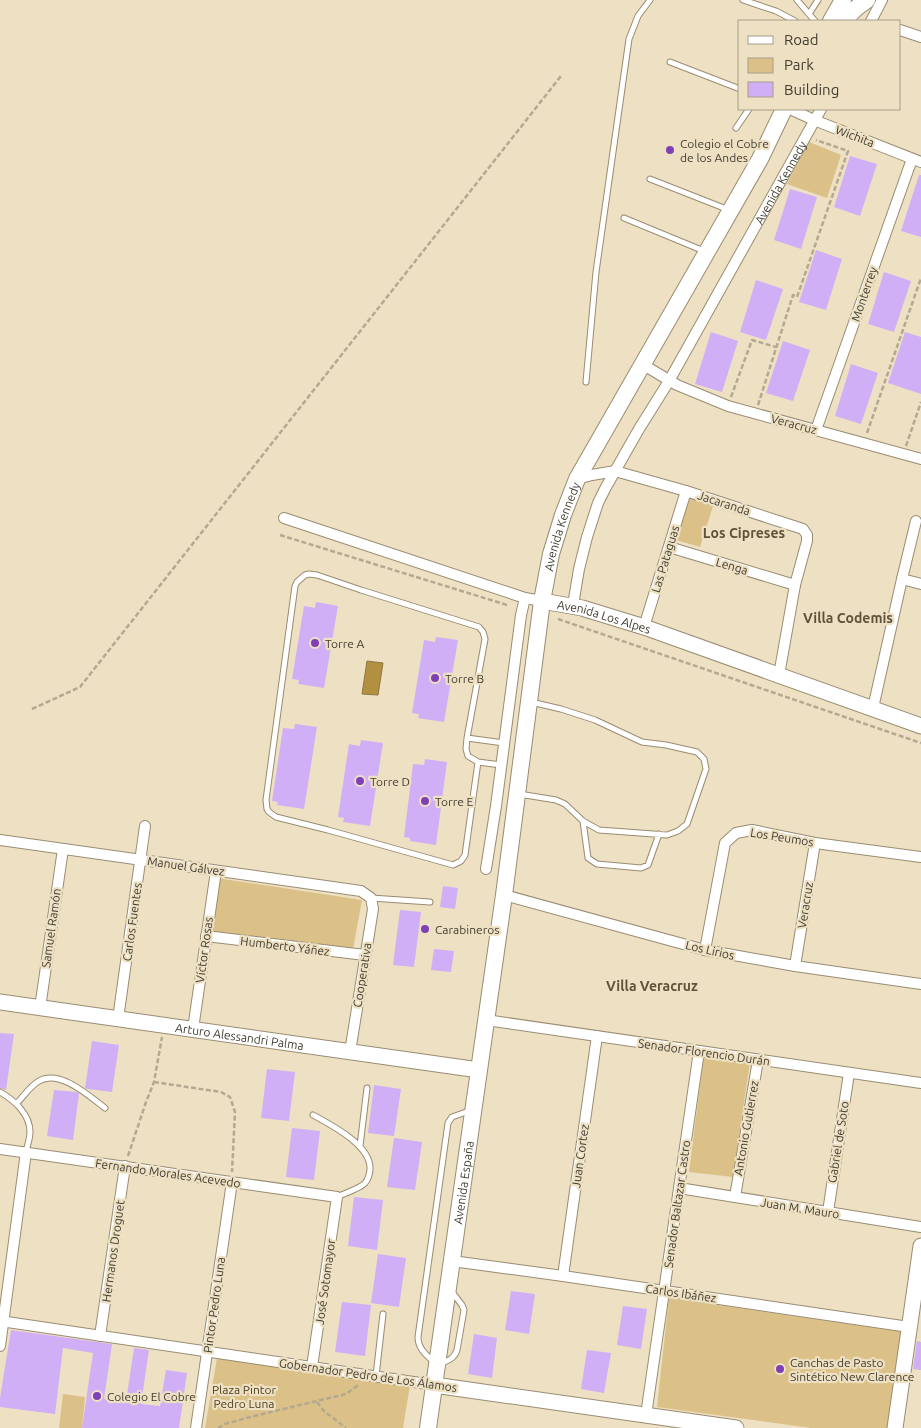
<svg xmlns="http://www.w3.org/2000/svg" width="921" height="1428" font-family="Ubuntu,sans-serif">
<rect width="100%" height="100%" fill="#ede0c3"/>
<path fill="#dbc187" d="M809,142L841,155L827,198L787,184Z
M691,489L716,497L700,547L676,540Z
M217,878L362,900L352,955L210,935Z
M704,1054L750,1062L733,1177L689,1172Z
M669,1298L904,1332L890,1428H811L657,1407Z
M217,1358L410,1385L403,1428H205Z
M63,1394L85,1397L82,1428H59Z"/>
<path fill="#b19042" stroke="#8f773d" d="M367,661L383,663L378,695L362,694Z"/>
<path fill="#d1aff6" d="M850,156L877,164L860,216L834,207Z
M919,175H921V237L901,231Z
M790,189L817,197L801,249L774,240Z
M816,250L842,259L826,310L799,302Z
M884,272L911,281L894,332L868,324Z
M756,280L783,289L766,340L740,332Z
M711,332L738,341L722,392L695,384Z
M905,332L921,337V394L888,383Z
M783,341L810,350L793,401L766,393Z
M851,364L878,373L861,424L835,416Z
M316,602L338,606L324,688L298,684L299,680L292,679L304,606L315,608Z
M436,637L458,640L444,722L418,718L419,714L412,713L424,640L435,642Z
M295,724L317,727L304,809L277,805L278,802L272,801L283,728L294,729Z
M361,740L383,743L370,826L343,822L344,818L338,817L349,744L360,746Z
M425,759L447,762L436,845L410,841V838L404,837L413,764L424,765Z
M443,886L458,888L455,909L440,907Z
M400,910L421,912L414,967L393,965Z
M434,949L454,951L451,972L431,970Z
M0,1033L14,1034L6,1090L0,1088Z
M92,1041L119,1045L112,1092L88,1089L85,1088Z
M267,1069L295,1072L289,1121L261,1118Z
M374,1085L401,1089L394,1136L368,1133Z
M54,1090L77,1092L79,1094L73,1140L47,1136Z
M292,1128L320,1131L314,1180L286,1177Z
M394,1138L422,1142L415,1190L387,1187Z
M354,1197L383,1200L377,1250L348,1246Z
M378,1254L406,1258L399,1307L371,1303Z
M511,1291L535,1294L529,1334L505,1330Z
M342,1302L371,1305L365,1356L335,1352Z
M623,1306L647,1309L641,1349L617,1345Z
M11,1330L112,1344L104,1399L126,1402L134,1348L149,1350L141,1404L160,1406L166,1370L187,1373L179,1428H82L93,1353L63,1348L55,1414L0,1407V1398Z
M474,1334L497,1338L492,1378L468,1374Z
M917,1341L921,1342V1370L913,1369Z
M587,1350L611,1353L604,1393L581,1389Z"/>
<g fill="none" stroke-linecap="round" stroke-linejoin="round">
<g stroke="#998c71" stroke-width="7">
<path id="lane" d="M743,0L776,11L795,21
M797,0L815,21
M809,14L818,0
M670,62L740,89
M736,128L749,109
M650,179L729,210
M624,218L704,251
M586,382L596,272L629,39L638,16L650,0
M467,738L504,743
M478,762L465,855L461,861L453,865L328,830L276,817L269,812L267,809L266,800L295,586L297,582L305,575L309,574L317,575L361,590L479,627L483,632L485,639L467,738L466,749L468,756L478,762L501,765
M519,794L556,800L565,804L583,821L599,830L667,835L678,831L687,824L706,769L704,759L697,752L666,745L642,742L595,720L561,709L531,702
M583,821L588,858L597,864L641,868L648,865L659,834
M371,898L430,902
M0,1092C14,1100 30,1114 30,1132C30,1139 27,1146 26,1152
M17,1103C24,1096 30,1086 39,1081C60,1069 89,1096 105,1108
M313,1115C331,1125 371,1145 370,1169C370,1173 368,1180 365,1183C361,1188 343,1194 337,1197
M360,1146L367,1088
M452,1292L462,1305L464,1310L457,1350C454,1360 446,1361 437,1365C428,1356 418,1350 418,1337L448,1123L452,1117L469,1111
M376,1376L383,1314"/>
</g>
<g stroke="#998c71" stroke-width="12">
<g id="street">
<path d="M871,21L882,0"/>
<path d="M900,30L921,37"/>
<path d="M790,109L814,120L921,162"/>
<path d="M642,364L677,385L728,406L921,459"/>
<path d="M816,430L912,159"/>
<path d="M577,479L592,475L615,471L686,491L803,529L807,535V541L795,585L779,675"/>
<path d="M284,518L525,598L542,601"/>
<path d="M669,547L795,585"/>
<path d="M902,579L921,584"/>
<path id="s1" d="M573,605L579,569L587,537L598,503L606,487L639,429L669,381L821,109"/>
<path d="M644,627L686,491"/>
<path d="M873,708L902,579L916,521"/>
<path d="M0,840L361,891L371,898L373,909L350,1052"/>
<path d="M486,869L496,806L521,615L525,598"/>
<path d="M504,895L705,950L795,966L921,984"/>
<path d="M206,936L365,955"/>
<path d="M705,950L725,843L736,833L752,830L815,843L921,857"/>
<path d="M795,966L815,843"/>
<path d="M40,1008L63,849"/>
<path d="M118,1019L145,826"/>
<path d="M486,1020L921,1083"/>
<path d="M193,1029L216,871"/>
<path d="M0,1149L337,1197L312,1367"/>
<path d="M679,1188L921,1227"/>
<path d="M735,1197L758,1060"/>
<path d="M828,1212L849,1073"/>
<path d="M452,1261L563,1276L909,1327"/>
<path d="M563,1276L597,1036"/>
<path d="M0,1321L434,1385"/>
<path d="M100,1336L125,1166"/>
<path d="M0,1346L26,1152"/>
<path d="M646,1415L699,1051"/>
<path d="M196,1428L232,1182"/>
</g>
</g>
<g stroke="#998c71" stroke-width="17">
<g id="secondary">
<path id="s2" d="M542,601L582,608L644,627L921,726"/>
<path id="s3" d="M0,1002L479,1070"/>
<path d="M434,1385L736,1428"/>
<path d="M895,1428L921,1246"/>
</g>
</g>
<g stroke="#998c71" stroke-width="18">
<g id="primary">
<path d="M831,21L843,0"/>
<path d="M845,21C850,12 858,6 867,0"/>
<path id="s4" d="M428,1428L504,895L542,601L551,554L563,515L577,479L760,159L784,109"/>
</g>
</g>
<path stroke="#b3a991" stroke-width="2.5" stroke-dasharray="5 2.5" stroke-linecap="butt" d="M731,397L752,340L776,347
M758,405L793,295L797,297L848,151L816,140
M867,433L921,278
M906,446L921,402
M280,535L507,605
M558,619L921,743
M32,709L80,687L561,76
M154,1082L221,1092L230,1097L235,1112L232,1172
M128,1156L146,1102L154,1082L162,1037
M317,1402L324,1411L346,1428
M218,1428L225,1424L250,1417L346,1394L358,1385"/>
<use href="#lane" stroke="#fff" stroke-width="5"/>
<use href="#street" stroke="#fff" stroke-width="10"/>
<use href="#secondary" stroke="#fff" stroke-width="15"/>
<use href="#primary" stroke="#fff" stroke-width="16"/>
</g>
<g fill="#8040b5" stroke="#ede0c3" stroke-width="2">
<circle cx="670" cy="150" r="5"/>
<circle cx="315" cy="643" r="5"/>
<circle cx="435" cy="678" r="5"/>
<circle cx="360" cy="781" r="5"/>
<circle cx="425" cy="801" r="5"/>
<circle cx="425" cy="929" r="5"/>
<circle cx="780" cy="1369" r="5"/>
<circle cx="97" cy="1396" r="5"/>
</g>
<g text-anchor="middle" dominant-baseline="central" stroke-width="4.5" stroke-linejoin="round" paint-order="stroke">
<g font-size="12" fill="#413c30" stroke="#ede0c3">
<text transform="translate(855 136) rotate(21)">Wichita</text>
<text stroke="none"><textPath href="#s1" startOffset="474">Avenida Kennedy</textPath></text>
<text transform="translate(864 294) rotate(-71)">Monterrey</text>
<text transform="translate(794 424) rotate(15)">Veracruz</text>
<text transform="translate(724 503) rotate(18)">Jacaranda</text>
<text stroke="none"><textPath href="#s4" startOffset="912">Avenida Kennedy</textPath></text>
<text transform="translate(665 559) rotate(-73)">Las Pataguas</text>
<text transform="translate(732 566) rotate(16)">Lenga</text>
<text stroke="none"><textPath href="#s2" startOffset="64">Avenida Los Alpes</textPath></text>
<text transform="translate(782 837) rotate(9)">Los Peumos</text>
<text transform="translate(186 866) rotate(8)">Manuel Gálvez</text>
<text transform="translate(805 905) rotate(-81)">Veracruz</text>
<text transform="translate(132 922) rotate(-82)">Carlos Fuentes</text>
<text transform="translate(51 928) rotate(-82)">Samuel Ramón</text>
<text transform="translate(285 946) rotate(7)">Humberto Yáñez</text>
<text transform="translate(204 950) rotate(-82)">Víctor Rosas</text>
<text transform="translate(710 950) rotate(13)">Los Lirios</text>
<text transform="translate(362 975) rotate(-81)">Cooperativa</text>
<text stroke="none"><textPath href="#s3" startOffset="242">Arturo Alessandri Palma</textPath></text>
<text transform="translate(704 1052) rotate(8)">Senador Florencio Durán</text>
<text transform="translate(746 1128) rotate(-80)">Antonio Gutierrez</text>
<text transform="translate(838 1142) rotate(-81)">Gabriel de Soto</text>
<text transform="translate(580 1156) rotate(-82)">Juan Cortez</text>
<text transform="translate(168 1173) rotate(8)">Fernando Morales Acevedo</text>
<text stroke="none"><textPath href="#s4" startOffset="248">Avenida España</textPath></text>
<text transform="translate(677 1204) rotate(-82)">Senador Baltazar Castro</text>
<text transform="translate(800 1208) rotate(9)">Juan M. Mauro</text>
<text transform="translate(113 1251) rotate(-82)">Hermanos Droguet</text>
<text transform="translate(325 1282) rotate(-82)">José Sotomayor</text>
<text transform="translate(681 1293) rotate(8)">Carlos Ibáñez</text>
<text transform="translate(214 1305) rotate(-82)">Pintor Pedro Luna</text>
<text transform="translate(368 1375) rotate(8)">Gobernador Pedro de Los Álamos</text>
</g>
<g font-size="12" fill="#413c30" stroke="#ede0c3" text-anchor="start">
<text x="680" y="143">Colegio el Cobre<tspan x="680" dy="14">de los Andes</tspan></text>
<text x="325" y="643">Torre A</text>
<text x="445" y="678">Torre B</text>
<text x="370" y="781">Torre D</text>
<text x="435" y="801">Torre E</text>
<text x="435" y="929">Carabineros</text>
<text x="790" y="1362">Canchas de Pasto<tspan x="790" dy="14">Sintético New Clarence</tspan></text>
<text x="107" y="1396">Colegio El Cobre</text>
</g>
<g font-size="12" fill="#4d3f1d" stroke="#ede0c3">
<text x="244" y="1389">Plaza Pintor<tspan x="244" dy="14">Pedro Luna</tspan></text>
</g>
<g font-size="14" font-weight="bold" fill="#5e533a" stroke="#ede0c3">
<text x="744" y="533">Los Cipreses</text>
<text x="848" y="618">Villa Codemis</text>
<text x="652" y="986">Villa Veracruz</text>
</g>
</g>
<rect x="738" y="20" width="162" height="90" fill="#ede0c3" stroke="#a89e88"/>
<rect x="748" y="36" width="25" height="8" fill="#ffffff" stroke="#a89e88"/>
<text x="784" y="45" font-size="15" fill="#413c30">Road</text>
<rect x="748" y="58" width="25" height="15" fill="#dbc187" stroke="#a89e88"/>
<text x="784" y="70" font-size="15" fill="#413c30">Park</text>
<rect x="748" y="82" width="25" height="15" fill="#d1aff6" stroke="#a89e88"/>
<text x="784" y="95" font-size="15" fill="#413c30">Building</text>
</svg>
